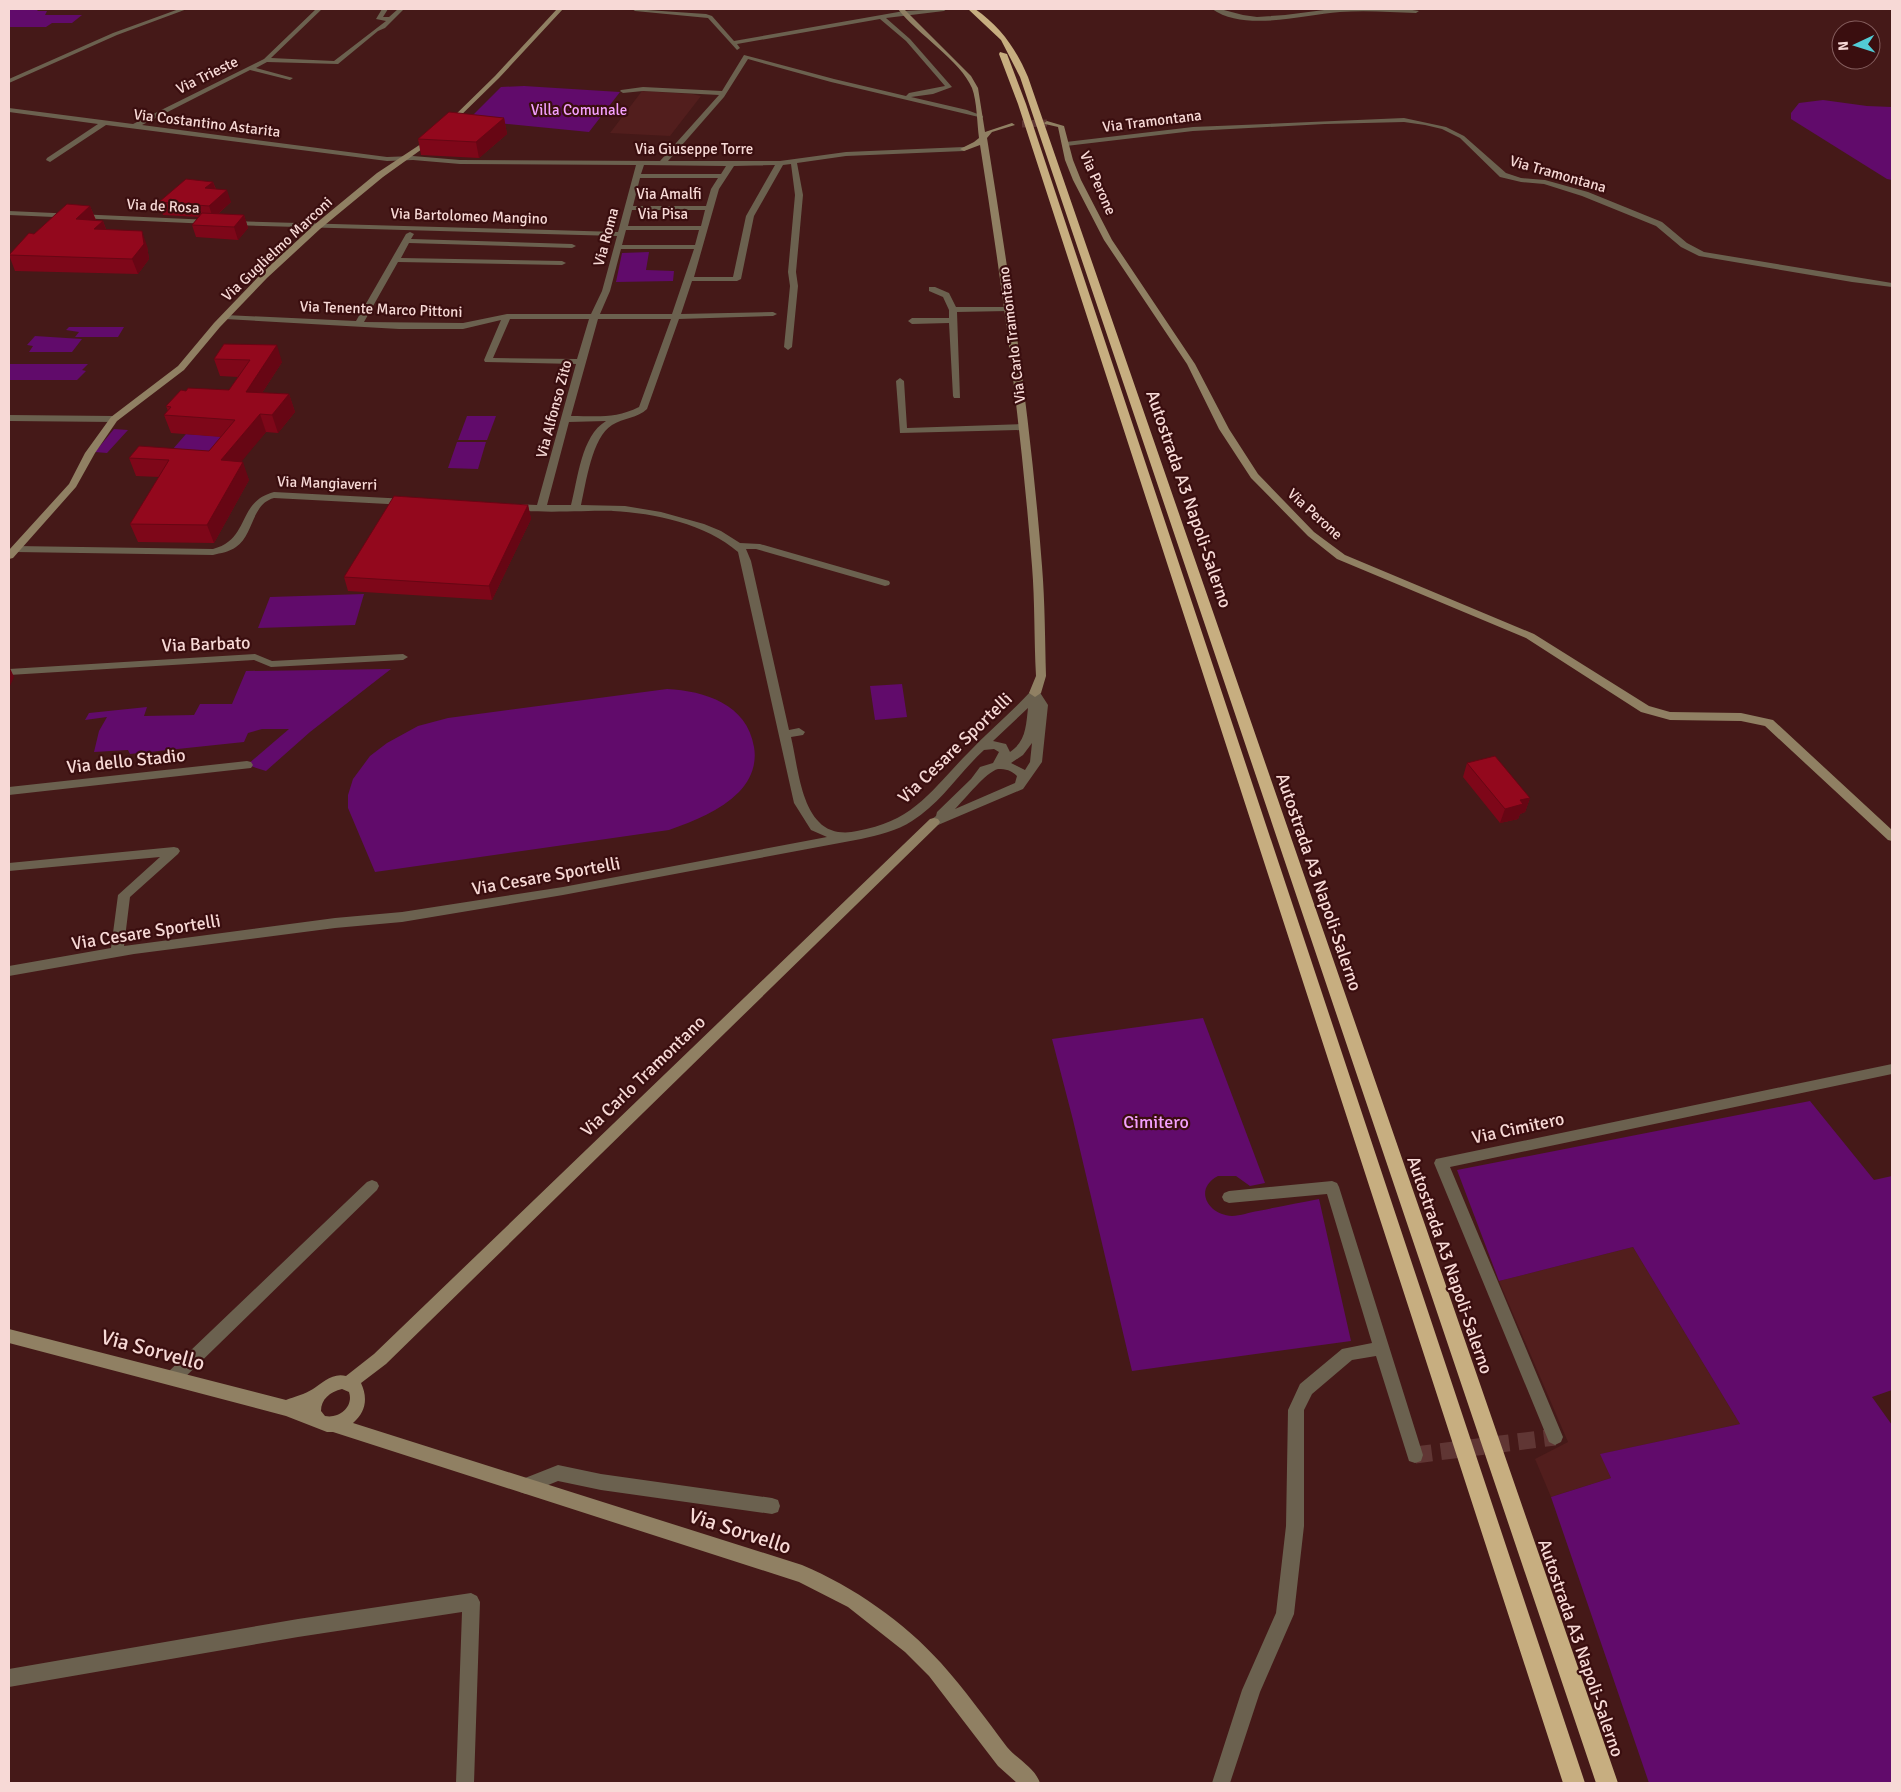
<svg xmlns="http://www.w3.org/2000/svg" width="1901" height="1792" font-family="Signika,sans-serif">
<rect width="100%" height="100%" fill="#451918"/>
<path fill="#521e1d" d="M642,91L692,94L701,96L670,136L610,133Z
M1633,1247L1740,1424L1601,1454L1611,1478L1551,1497L1535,1459L1568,1442L1499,1281Z"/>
<path fill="#610b6b" d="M9,9H39L37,11H47L45,15H82L72,23H52L46,27H9Z
M524,86L620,92L589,132L468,120L501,87Z
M1823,100L1867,106L1892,107V180L1887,179L1791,119V113L1799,103Z
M649,252L646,270L674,271L673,281L616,282L622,253Z
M69,327H124L118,337H75L79,332L66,330Z
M35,336L82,339L72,352H29L33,346L27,345Z
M9,364H88L82,370L86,371L77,380H9Z
M467,416H496L487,440H458Z
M114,429L128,430L107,453L95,452Z
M186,434L241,438L216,469L159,465Z
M457,442H486L478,469L448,468Z
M364,594L355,625L258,628L270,597Z
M391,669L310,732L266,771L247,765L289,729H262L248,733L244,742L130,754L128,750L94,752L99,731L107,717L85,720L89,713L147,707L144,716L194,715L200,704H232L246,671Z
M902,684L907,717L875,720L870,686Z
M667,689C705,691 747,704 754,747C757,763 751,780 739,792C720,811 694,821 669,830L375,872L348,808V795L353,779L370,756L387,743L418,726L448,718Z
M1203,1018L1265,1183L1250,1186L1236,1176H1218C1193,1189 1208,1215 1232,1216C1240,1216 1250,1212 1258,1211C1278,1207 1298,1203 1319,1199L1351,1341L1132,1371L1073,1120L1052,1039Z
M1810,1101L1874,1180L1892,1176V1390L1872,1397L1892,1425V1783H1649L1551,1497L1611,1478L1600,1454L1740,1424L1633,1247L1499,1281L1457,1170Z"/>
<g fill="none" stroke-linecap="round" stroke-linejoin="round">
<path stroke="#603634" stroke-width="17" stroke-dasharray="17 9" stroke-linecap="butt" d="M1415,1455L1555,1437"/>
<path stroke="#603634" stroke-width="7" stroke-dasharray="7 3" stroke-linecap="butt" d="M1022,124L1047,123"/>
<path fill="#6b614f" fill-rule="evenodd" d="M179,9H187L117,35L9,83V79L113,33Z
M316,9H322L271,58L334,61L386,21L376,19L382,9H388L383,17H389L398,9H404L385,28L378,31L338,64L267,62L256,68L293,78L290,80L250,70L142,125L387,157L413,156L460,160L660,161L719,95L643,91L623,93L620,91L621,90L643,87L722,91L744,55L834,79L906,96L909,93L945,86L906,41L880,19L737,44L740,48L737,50L708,18L635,11L632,9L706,14L712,16L734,41L904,11L947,9L944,11L886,18L910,39L952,87L933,94L911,97L967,110L983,116V118L831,82L748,59L724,97L668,161H780L846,152L964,147L968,149L964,151L846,156L797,163L803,195L796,272L798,286L792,347L788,350L784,347L790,286L788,272L795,195L791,164L783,165L754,216L741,279L737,281H692L681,314L773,312L777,314L773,316L679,319L647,409C638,418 623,418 612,425C592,437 586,483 581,505L625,506L661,512L704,524L721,531L740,543L760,544L889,581L890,583L889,585L885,586L756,549H746L751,561L789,730L799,728L805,732L803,735L791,737C797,762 800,803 819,822C829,833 845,834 857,831C915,821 931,790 969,752C989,731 1012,712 1031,691H1039L1048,705L1042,762L1023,789L938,825H930L928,822L936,816L937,812L971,779L980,767L993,763L999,752L994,749L984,750C959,773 941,803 912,821C897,831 878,835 861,839L563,895L402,922L335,928L134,954L9,976V966L111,948L118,895L160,857L9,871V863L174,847L178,848L180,851L178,854L130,897L124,946L335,918L402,912L563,887L827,837L811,830L794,803L738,552C706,524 654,513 613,511C594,510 516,515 507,507L512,504L537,505L576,364L485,362L484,360L501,320L463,329H399L225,319L221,317L225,315L356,321L406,234L410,232L414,234L411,239L572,244L576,246L572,248L409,243L401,258L562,261L566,263L562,265L398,262L364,322L463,323L507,314H591L602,291L617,236L231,225L227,223L231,221L618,232L636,165L460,164L413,160L387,161L106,125L50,162L46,160L47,158L98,124L9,112V108L133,124L264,59ZM644,165L726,166L721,174H641ZM775,165L746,216L733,277H694L719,189L734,166ZM640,178H718L711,189L706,206H633ZM632,210H705L701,226H628ZM626,230H699L695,245H622ZM621,249H694L672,314H600L610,291ZM510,319H589L577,359L493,358ZM598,319H671L639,407C615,419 597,416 571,416ZM606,421C581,436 578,479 571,505H547L569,422ZM1028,708C1026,726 1026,741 1010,752L1006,744L993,741ZM1032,743L1030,762L1025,770L1011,763L1023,755ZM998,769C1006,769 1011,770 1017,776L1015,783L955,809C965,799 986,772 998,769Z
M1212,9H1220L1243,15L1257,17L1285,15L1332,9H1406L1419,11L1416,13C1391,12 1365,10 1340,12C1302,15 1245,32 1212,9Z
M1404,118L1446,127L1464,136L1506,173L1521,178L1545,180L1588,192L1662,222L1687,243L1704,252L1892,283V287L1852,282L1699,256L1681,247L1656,226L1582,196L1544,184L1521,182L1500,177L1460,138L1442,129L1425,125L1404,122L1325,124L1193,131L1066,146L1062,144L1066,142L1193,127Z
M9,211L211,220L215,222L211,224L9,215Z
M929,287H935L949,293L956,307H1008L1012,309L1008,311L957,312L960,398H954L953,396L949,323L912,324L908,321L912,318H949V310L943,297L929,291Z
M900,378L904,381L907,428L1022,424L1027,427L1022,430L900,433L896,381Z
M9,415L114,416L119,419L114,422L9,421Z
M274,492L407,499L412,502L407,505L274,498C251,504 254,535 236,547C229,552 221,553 213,555L16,552L11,549L16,546L213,549C251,539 236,502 274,492Z
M255,654L272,661L403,654L408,657L403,660L271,667L254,660L9,675V669Z
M247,761L251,762L253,765L251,768L9,795V787Z
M1892,1064V1074L1450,1167L1563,1437L1561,1442L1555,1445L1549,1442L1434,1163L1436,1159Z
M372,1180L377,1182L379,1186L377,1190L179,1383L173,1385L167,1383L165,1378L167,1373L367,1182Z
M1332,1181L1337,1183L1339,1187L1423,1455L1421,1461L1415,1463L1409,1461L1376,1356L1352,1360L1312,1394L1304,1410V1526L1294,1614L1260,1692L1230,1783H1212L1242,1690L1276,1613L1286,1526L1288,1410L1300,1384L1342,1349L1372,1343L1327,1194L1229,1203L1224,1201L1222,1197L1224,1193L1229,1191Z
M558,1465L601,1474L772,1498L778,1500L780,1506L778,1512L772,1514L601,1490L558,1481L526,1494L520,1492L518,1486L520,1480Z
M471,1593L477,1596L480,1602L474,1783H456L462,1612L298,1637L9,1687V1669L298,1619Z"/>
<path fill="#908063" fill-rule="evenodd" d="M557,9H563L499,78L451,125H447V123L495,76Z
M898,9H904L971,76L978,88L985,132L1012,123L1015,125L992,132L987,138C1010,280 1031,423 1042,566C1045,603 1045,640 1046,676L1041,693L1035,697L1029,693L1036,676C1034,639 1035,603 1032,566C1021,425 1002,284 980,145L964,151L960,149L974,142L979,138C977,123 977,101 972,88C961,61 917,34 898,9Z
M1047,121L1064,126L1073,160L1081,180L1112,240L1195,364L1229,429L1258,474L1314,532L1345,555L1534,634L1649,706L1670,712L1741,713L1773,720L1892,830V841L1888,840L1765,726L1741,721L1670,720L1641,712L1526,638L1337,559L1308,536L1251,478L1219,429L1187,364L1104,240L1073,180L1065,160L1058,127L1045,124L1044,123Z
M430,138L436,139L383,177L320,229L267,278L220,327L184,370L117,421L95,453L76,487L13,558L9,559V550L69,484L85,453L111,417L178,366L214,323L261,274L314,225L377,173Z
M934,818L938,819L940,822L938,825L386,1364L361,1383C368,1398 366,1412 353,1423L802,1565C854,1587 904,1622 941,1663C965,1690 986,1719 1007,1747C1017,1759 1035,1768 1040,1783H1017L998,1766L929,1676L905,1652L848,1607L799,1582L333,1432H327L286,1416L9,1343V1329L286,1400C294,1397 305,1394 313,1389C322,1383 333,1372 346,1376L374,1354L930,819ZM342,1389L349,1392C354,1407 339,1419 325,1416L321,1411C321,1399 330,1392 342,1389Z"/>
<path fill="#c7ae80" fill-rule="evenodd" d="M968,9H975C1001,27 1016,49 1028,77L1618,1783H1596L1020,77L1001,40Z
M1000,52L1007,54L1026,104L1585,1783H1563L1018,104L999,54Z"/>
</g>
<path fill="#7e0719" d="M504,118L507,134L479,158L421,155L418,139Z
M213,182L216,189L231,202L218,214L244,215L248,228L238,240L196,237L192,225L199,217L163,215L159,202Z
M90,206L96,220L103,221L106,229L147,246L149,259L138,274L15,271L9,255L34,234Z
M224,344L282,362L262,393L289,394L295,412L278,433L266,432L241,461L249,480L214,543L138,542L130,524L159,477L136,476L129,458L209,451L221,437L171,433L164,415L168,411L166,406L229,390L238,377L220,376L214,359Z
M528,505L531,519L492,600L348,591L344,577Z
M1467,763L1530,798L1525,812L1520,814L1518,819L1500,823L1463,777Z"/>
<path fill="#670614" d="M504,118L507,134L479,158L476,142Z
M213,182L217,194L205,188Z
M227,190L231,202L213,218L209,206Z
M90,206L96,221L76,219Z
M244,215L248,228L238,240L234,227Z
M103,221L108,236L94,229Z
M142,231L147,246L149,259L138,274L132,259Z
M277,345L282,362L251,410L246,392Z
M289,394L295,412L278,433L272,415Z
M260,414L266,432L228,478L221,460Z
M243,462L249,480L214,543L207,525Z
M528,505L531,519L492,600L489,586Z
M9,666L14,677L9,688Z
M1530,798L1525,812L1520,814L1518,819L1500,823L1505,809L1520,800Z"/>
<path fill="#93081d" stroke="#670614" d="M449,112L504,118L476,142L418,139Z
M186,179L213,182L205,188L227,190L209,206L159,202Z
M67,204L90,206L76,219L103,221L94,229L142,231L144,244L132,259L9,255L29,233L34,234Z
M202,213L244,215L234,227L192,225Z
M224,344L277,345L246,392L289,394L272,415L260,414L221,460L243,462L207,525L130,524L169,460L129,458L139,446L209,451L235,420L164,415L171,407L166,406L181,390L186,391L188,388L229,390L250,360L214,359Z
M394,496L528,505L489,586L344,577Z
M1495,756L1530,798L1520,800L1523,804L1505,809L1467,763Z"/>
<g text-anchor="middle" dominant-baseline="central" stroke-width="4.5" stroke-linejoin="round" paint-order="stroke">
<g font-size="15" fill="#f7d9d6" stroke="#3a0e0f">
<text transform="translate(207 75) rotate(-26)">Via Trieste</text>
<text transform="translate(1152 121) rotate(-7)">Via Tramontana</text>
<text transform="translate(207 123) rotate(7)">Via Costantino Astarita</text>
<text x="694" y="149">Via Giuseppe Torre</text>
<text transform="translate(1558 174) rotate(16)">Via Tramontana</text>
<text transform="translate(1098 183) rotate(66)">Via Perone</text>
<text x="669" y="194">Via Amalfi</text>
<text transform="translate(163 206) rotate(3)">Via de Rosa</text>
<text x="663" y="214">Via Pisa</text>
<text transform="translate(469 216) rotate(2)">Via Bartolomeo Mangino</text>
<text transform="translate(606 237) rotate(-75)">Via Roma</text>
<text transform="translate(277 249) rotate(-43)">Via Guglielmo Marconi</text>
<text transform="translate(381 309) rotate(2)">Via Tenente Marco Pittoni</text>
<text transform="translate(1012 335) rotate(-97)">Via Carlo Tramontano</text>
<text transform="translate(554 409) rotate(-75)">Via Alfonso Zito</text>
<text transform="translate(327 483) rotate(2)">Via Mangiaverri</text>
<text transform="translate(1315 514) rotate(42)">Via Perone</text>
</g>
<g font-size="15" fill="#f4a0fe" stroke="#3a0e0f">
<text x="579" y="110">Villa Comunale</text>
</g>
<g font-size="18" fill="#f7d9d6" stroke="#3a0e0f">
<text transform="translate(1189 499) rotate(71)">Autostrada A3 Napoli-Salerno</text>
<text transform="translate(206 644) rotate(-2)">Via Barbato</text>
<text transform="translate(955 748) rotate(-44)">Via Cesare Sportelli</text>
<text transform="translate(126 761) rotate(-6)">Via dello Stadio</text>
<text transform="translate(546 876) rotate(-10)">Via Cesare Sportelli</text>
<text transform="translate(1319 882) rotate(71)">Autostrada A3 Napoli-Salerno</text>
<text transform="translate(146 932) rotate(-9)">Via Cesare Sportelli</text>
<text transform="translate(643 1076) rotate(-44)">Via Carlo Tramontano</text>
<text transform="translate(1518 1128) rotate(-12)">Via Cimitero</text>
<text transform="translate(1450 1265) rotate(71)">Autostrada A3 Napoli-Salerno</text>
<text transform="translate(1581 1648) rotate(71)">Autostrada A3 Napoli-Salerno</text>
</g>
<g font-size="18" fill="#f4a0fe" stroke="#3a0e0f">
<text x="1156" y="1122">Cimitero</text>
</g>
<g font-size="21" fill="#f7d9d6" stroke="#3a0e0f">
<text transform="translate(153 1350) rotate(15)">Via Sorvello</text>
<text transform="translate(740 1531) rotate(18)">Via Sorvello</text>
</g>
</g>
<rect width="1901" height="1792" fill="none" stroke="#f7d9d6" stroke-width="20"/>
<g transform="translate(1856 45) rotate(266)"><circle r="24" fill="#3a0e0f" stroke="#865f5f"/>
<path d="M0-4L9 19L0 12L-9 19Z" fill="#52ccd6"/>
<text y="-8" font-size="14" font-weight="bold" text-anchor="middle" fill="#f7d9d6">N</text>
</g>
</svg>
